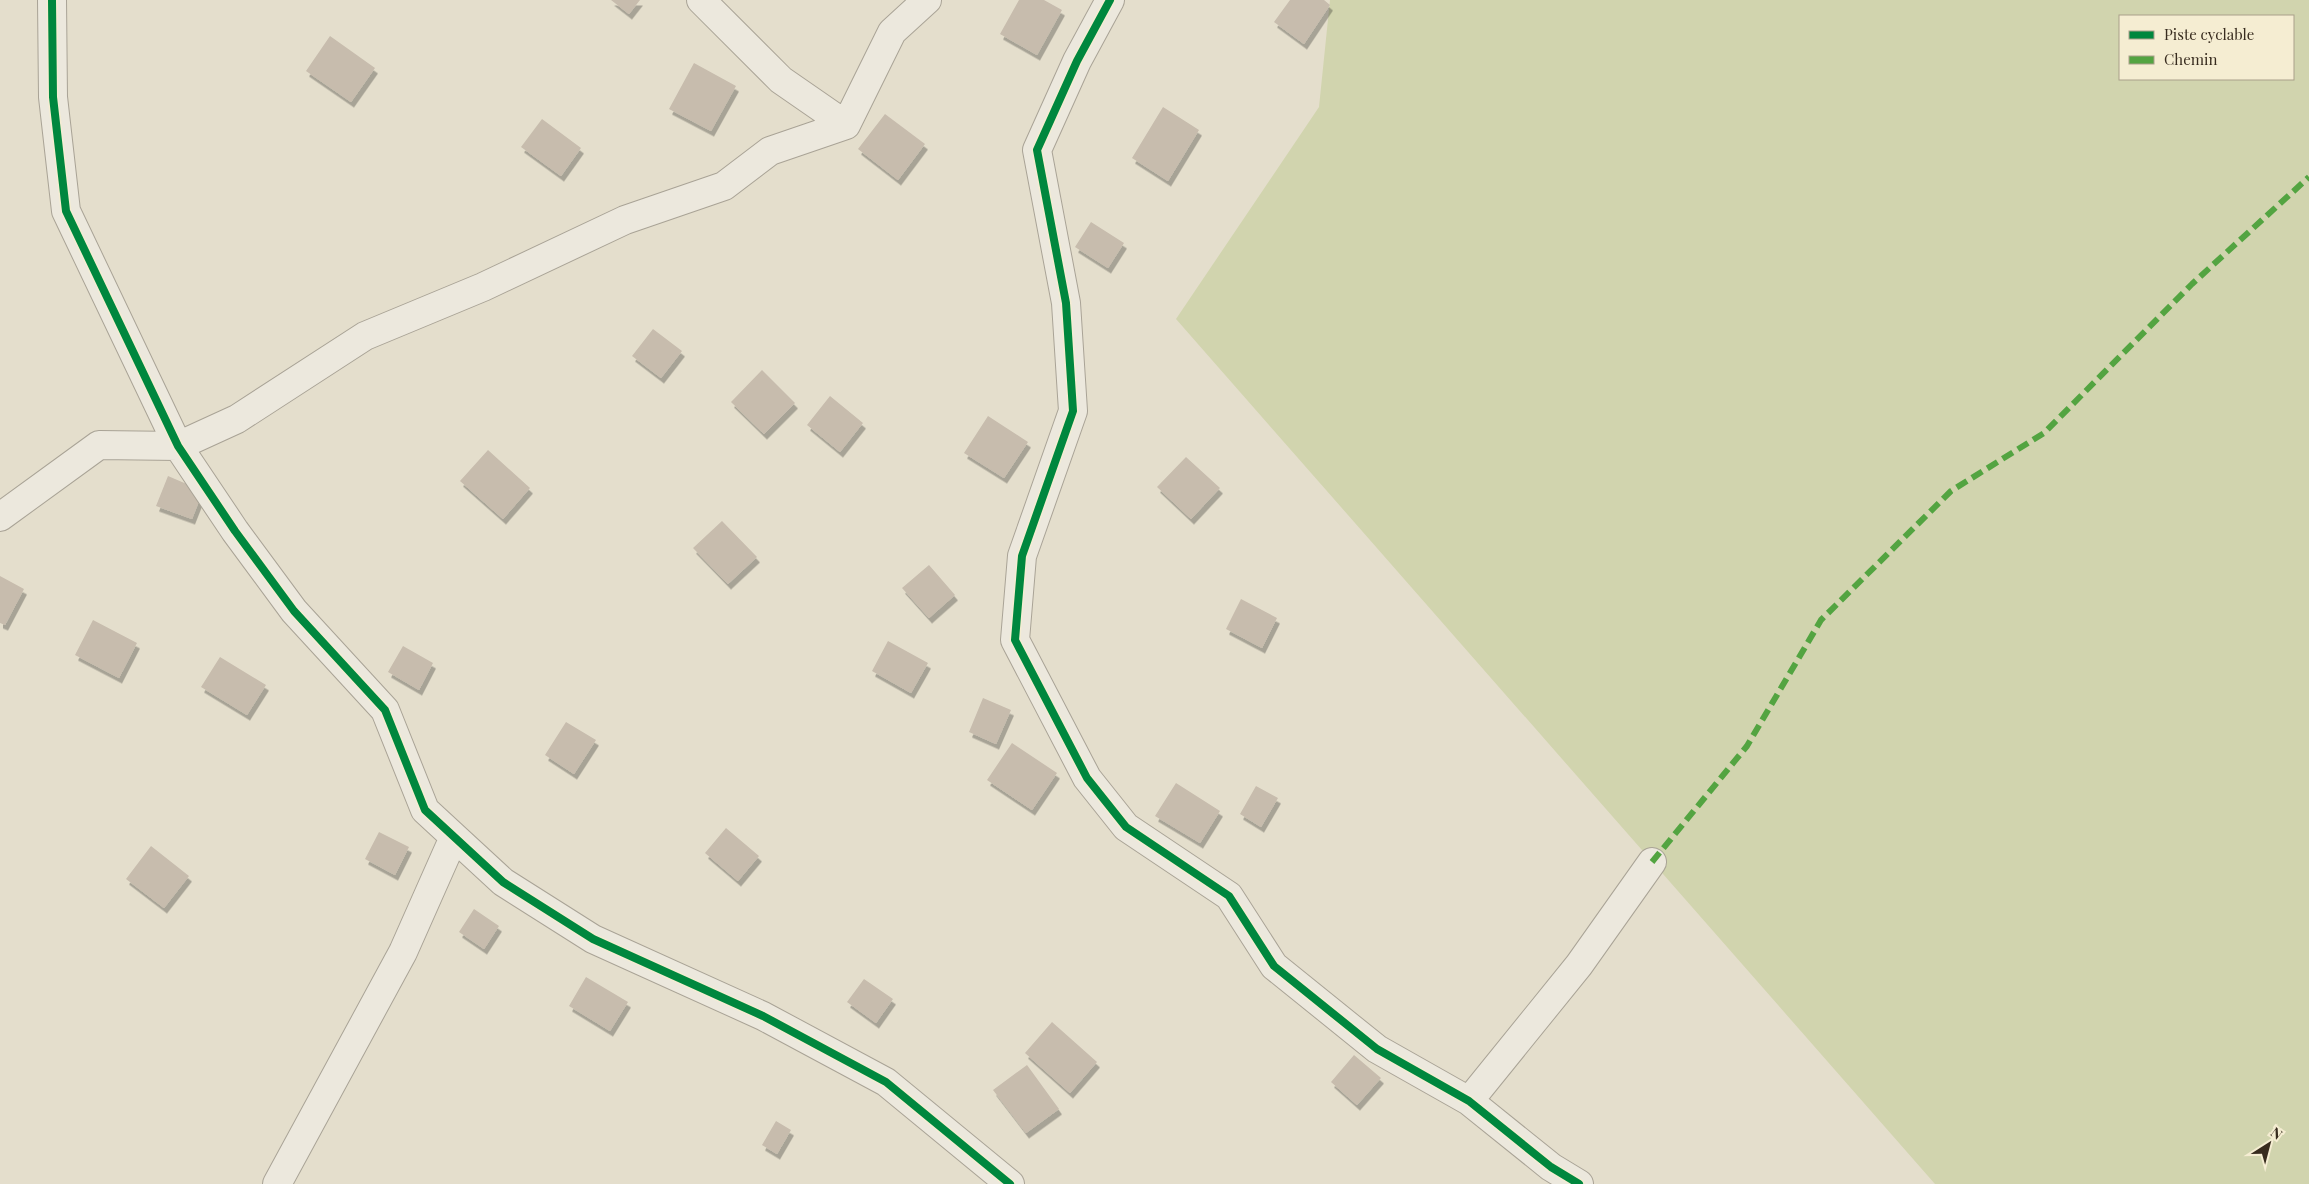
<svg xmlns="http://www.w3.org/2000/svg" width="2309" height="1184" font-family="'Playfair Display',serif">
<defs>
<filter id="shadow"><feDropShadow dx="3" dy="5.5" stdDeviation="0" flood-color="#0004"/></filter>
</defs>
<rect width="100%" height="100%" fill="#e4decc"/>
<path fill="#d1d4ae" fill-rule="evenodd" d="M1330,0H2309V1184H1935L1176,319L1319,107ZM2120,16H2293V79H2120Z"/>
<path fill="#c7bcad" filter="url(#shadow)" d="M611,0H640L629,14Z
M1019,0H1044L1062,10L1037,55L1000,34Z
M1290,0H1324L1330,5L1304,44L1274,22Z
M330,36L375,68L351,102L306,71Z
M694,63L736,86L711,131L669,109Z
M1163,107L1199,130L1168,181L1132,158Z
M885,114L925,144L898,180L858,149Z
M542,119L581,148L561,176L521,147Z
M1091,222L1124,243L1108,268L1075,247Z
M653,329L682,351L661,378L632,356Z
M762,370L795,403L764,434L731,402Z
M830,396L863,423L840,452L807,425Z
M988,416L1028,442L1004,478L964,453Z
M488,450L530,488L503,519L460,481Z
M1186,457L1220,488L1191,519L1157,487Z
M168,476L203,491L192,519L156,506Z
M722,521L757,557L728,584L693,548Z
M929,565L955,595L929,618L902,588Z
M0,576L24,589L5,625L0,623Z
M1241,599L1277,618L1262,648L1226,629Z
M93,620L137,643L119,678L75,655Z
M888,641L928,663L911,693L872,671Z
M403,646L433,663L419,690L388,672Z
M220,657L266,685L247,715L201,687Z
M983,698L1011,710L996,744L969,732Z
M566,722L596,740L574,774L545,755Z
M1012,743L1057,773L1032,810L987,780Z
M1176,783L1220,811L1200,843L1155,816Z
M1256,786L1278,798L1261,827L1240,814Z
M726,828L759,856L738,881L705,853Z
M379,832L409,847L395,875L365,859Z
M151,846L189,876L164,908L126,879Z
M474,909L499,926L484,949L459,932Z
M586,977L628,1002L610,1031L569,1006Z
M864,979L893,999L876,1023L847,1002Z
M1052,1022L1097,1062L1070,1093L1025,1053Z
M1354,1055L1381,1078L1357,1105L1331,1082Z
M1027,1065L1059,1109L1026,1133L993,1090Z
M776,1121L791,1130L777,1154L762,1145Z"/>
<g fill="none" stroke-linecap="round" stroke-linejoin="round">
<g stroke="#a9a396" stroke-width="30">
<path id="street" d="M52,0L53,97L66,211L178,446L235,531L294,611L385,710L425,810L503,882L593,939L763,1016L886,1082L1010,1184
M701,0L781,80L846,125
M1110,0L1077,61L1037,150L1066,303L1073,411L1022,556L1015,640L1087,778L1126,827L1229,896L1274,966L1377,1049L1469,1101L1551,1167L1579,1184
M0,517L99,445L178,446L237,419L365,336L483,287L625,220L724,186L770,151L846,125L892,32L927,0
M1469,1101L1579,965L1652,862
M277,1184L403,952L454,837"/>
</g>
<use href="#street" stroke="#ece8dd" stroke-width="28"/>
<path stroke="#53a441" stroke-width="6" stroke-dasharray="12 6" stroke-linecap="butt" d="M1652,862L1747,746L1821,620L1951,491L2044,433L2192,284L2309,177"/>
<g stroke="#f5edd2" stroke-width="11">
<path id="cycleway" d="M52,0L53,97L66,211L178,446L235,531L294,611L385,710L425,810L503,882L593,939L763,1016L886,1082L1010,1184
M1110,0L1077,61L1037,150L1066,303L1073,411L1022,556L1015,640L1087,778L1126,827L1229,896L1274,966L1377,1049L1469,1101L1551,1167L1579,1184"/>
</g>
<use href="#cycleway" stroke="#00873e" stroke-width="8"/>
</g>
<rect x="2119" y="15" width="175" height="65" fill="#f5edd2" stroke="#a99f8a"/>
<rect x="2129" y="31" width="25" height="8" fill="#00873e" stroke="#a99f8a"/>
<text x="2164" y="40" font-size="15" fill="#372b1e">Piste cyclable</text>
<rect x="2129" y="56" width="25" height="8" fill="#53a441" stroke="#a99f8a"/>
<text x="2164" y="65" font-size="15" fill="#372b1e">Chemin</text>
<g transform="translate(2269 1144) rotate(36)" stroke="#f5edd2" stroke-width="4" paint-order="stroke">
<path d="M0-4L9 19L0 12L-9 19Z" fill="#372b1e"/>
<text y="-8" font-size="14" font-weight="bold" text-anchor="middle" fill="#372b1e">N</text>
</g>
</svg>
